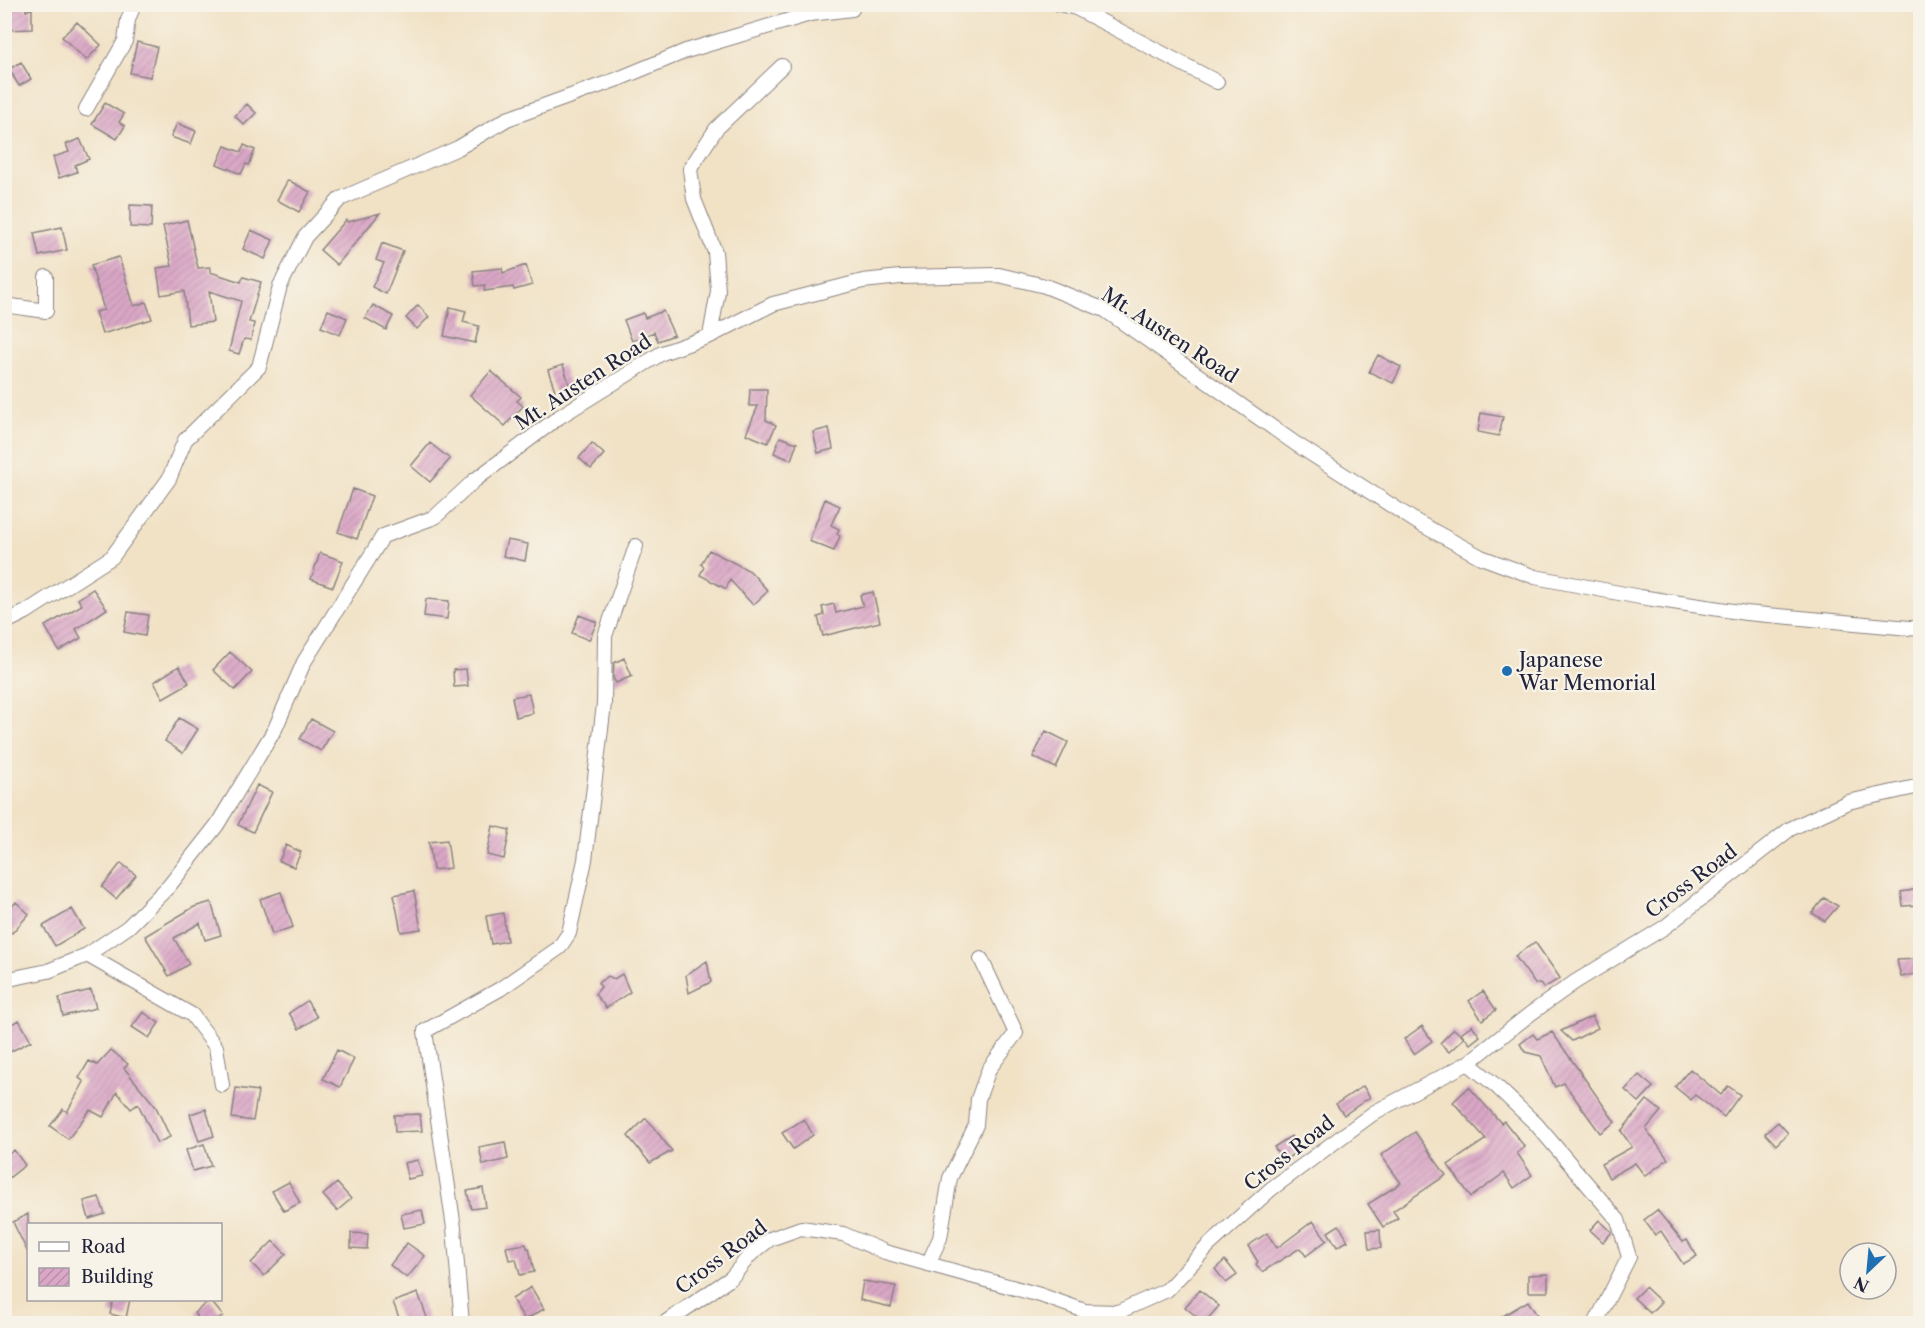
<svg xmlns="http://www.w3.org/2000/svg" width="1925" height="1328" font-family="'Libre Caslon Text',serif">
<defs>
<pattern id="building-hatch" width="6" height="6" patternUnits="userSpaceOnUse" patternTransform="scale(1.5)"><rect width="6" height="6" fill="#daa7c6"/><path d="M-1 1l2-2M0 6l6-6M5 7l2-2" fill="none" stroke="#bb8fab"/></pattern>
</defs>
<rect width="100%" height="100%" fill="#f7f3e8"/>
<filter id="ink" filterUnits="userSpaceOnUse"><feTurbulence type="fractalNoise" baseFrequency=".0167" numOctaves="2"/><feDisplacementMap in="SourceGraphic" scale="12" xChannelSelector="R" yChannelSelector="G"/><feConvolveMatrix kernelMatrix="1 2 1 2 8 2 1 2 1" color-interpolation-filters="sRGB"/></filter>
<filter id="wash" filterUnits="userSpaceOnUse"><feTurbulence type="fractalNoise" baseFrequency=".008" numOctaves="4" result="noise"/><feDisplacementMap in="SourceGraphic" scale="24" xChannelSelector="R" yChannelSelector="G"/><feGaussianBlur stdDeviation="1.35" result="paint"/><feColorMatrix in="noise" values="0 0 0 0 0 0 0 0 0 0 0 0 0 0 0 0 0 1.4 0 .05"/><feComposite in="paint" operator="in"/></filter>
<g filter="url(#wash)">
<rect width="100%" height="100%" fill="#f1e2c6"/>
<g id="blocks">
<path fill="url(#building-hatch)" d="M4,4H25L26,11L32,8V29L4,30Z
M77,22L101,45L86,60L62,37Z
M137,42L157,47L150,77L130,73Z
M21,62L31,79L19,86L9,69Z
M105,103L124,114L119,122L125,126L117,139L92,124Z
M247,104L256,113L244,125L235,116Z
M177,123L196,131L191,144L171,137Z
M80,139L89,159L75,165L77,172L59,178L53,157L69,152L66,144Z
M244,145L255,150L249,165L246,164L241,174L217,164L225,146L241,152Z
M288,180L310,192L299,212L277,200Z
M130,205L152,206L151,228L130,227Z
M380,213L337,265L320,250L346,220L348,222Z
M187,220L198,268L210,267V272L241,282L243,277L261,282L249,322L254,323L251,340L244,339L239,354L229,351L241,301L209,291L213,322L188,325L184,291L161,295L157,268L172,266L163,226Z
M62,227L67,250L39,256L34,233Z
M251,230L273,240L265,259L243,249Z
M382,243L403,251L386,294L372,287L384,263L376,260Z
M119,257L134,306L146,302L152,319L102,334L95,312L104,310L91,265Z
M526,265L532,285L514,290L513,287L484,291L485,285L475,286L473,271L502,268L503,273Z
M373,305L393,316L386,330L365,318Z
M418,305L429,317L417,329L406,318Z
M450,307L466,311L463,322L479,326L475,343L444,336Z
M328,310L347,318L340,335L321,327Z
M663,311L674,335L658,341L654,332L632,341L624,320L643,313L645,318Z
M1378,355L1401,367L1393,383L1369,372Z
M563,365L572,392L557,396L548,370Z
M491,371L521,397L517,401L523,406L505,426L470,395Z
M750,389H767L766,420L776,425L768,443L746,434L758,406H749Z
M1481,413L1503,417L1499,436L1478,432Z
M829,428L833,449L818,453L813,432Z
M780,437L797,443L791,460L774,453Z
M430,443L450,459L430,482L411,466Z
M592,443L604,454L591,469L579,458Z
M353,489L372,496L357,539L338,532Z
M825,499L840,506L831,525L839,529L837,534L840,536L834,551L809,541Z
M507,540L528,544L525,561L503,556Z
M709,550L750,571L768,591L753,605L730,580L726,589L700,575L704,567L701,564Z
M320,553L343,561L333,587L311,579Z
M93,589L107,609L76,629L81,638L59,651L45,626L82,605L78,599Z
M873,592L880,622L823,636L818,617L824,615L822,607L834,604L836,613L863,606L860,595Z
M426,599L449,601L447,619L424,616Z
M128,612L148,615L145,636L124,632Z
M579,615L597,622L589,640L572,633Z
M230,652L252,672L235,690L213,670Z
M624,658L632,676L616,683L613,678L614,663Z
M179,666L189,683L163,698L154,682Z
M466,669L468,686L454,687L453,670Z
M529,694L533,713L516,717L512,697Z
M179,718L198,729L183,753L165,741Z
M311,719L333,731L321,751L300,739Z
M1046,731L1068,742L1056,768L1033,757Z
M257,785L272,792L253,832L238,825Z
M493,826L510,830L504,859L487,855Z
M447,840L451,868L433,870L429,842Z
M286,845L301,852L294,867L279,861Z
M121,863L136,875L116,899L102,887Z
M1920,889V905L1903,906L1901,892Z
M414,891L421,929L401,932L394,895Z
M281,892L293,927L272,934L260,899Z
M1824,898L1838,906L1825,921L1812,913Z
M16,902L29,914L12,933L4,927V915Z
M211,902L221,935L205,940L200,923L174,938L189,964L169,976L145,936L194,907Z
M72,909L84,929L55,946L43,926Z
M503,913L507,941L491,944L486,916Z
M1535,942L1560,978L1544,988L1540,983L1535,984L1515,956Z
M1919,959L1920,973L1901,977L1897,960Z
M707,961L711,982L689,993L686,975Z
M622,974L630,992L606,1008L595,994L601,987L598,983L608,976L614,979Z
M91,990L96,1008L63,1016L59,998Z
M1483,991L1496,1010L1482,1020L1469,1001Z
M307,1001L317,1017L299,1029L289,1013Z
M143,1012L159,1023L149,1038L132,1027Z
M1592,1016L1598,1028L1572,1041L1561,1031Z
M19,1020L31,1041L4,1055V1028Z
M1472,1025L1480,1036L1470,1044L1461,1033Z
M1422,1026L1432,1041L1414,1054L1404,1039Z
M1454,1029L1464,1038L1449,1052L1440,1043Z
M1552,1032L1615,1122L1600,1133L1564,1083L1555,1087L1541,1056L1525,1052L1520,1044L1533,1034L1537,1039Z
M111,1050L128,1064L124,1068L156,1107L170,1137L157,1143L138,1104L131,1109L117,1092L103,1117L90,1110L68,1139L50,1126L63,1109L67,1112L84,1082L79,1078L89,1061L97,1065Z
M337,1050L354,1059L340,1087L323,1079Z
M1690,1069L1721,1095L1728,1086L1740,1095L1724,1117L1695,1095L1691,1100L1675,1087Z
M1639,1075L1653,1087L1639,1102L1625,1090Z
M1363,1086L1370,1097L1344,1115L1336,1104Z
M1469,1087L1501,1123L1504,1121L1525,1147L1517,1153L1532,1175L1514,1188L1504,1173L1471,1197L1448,1165L1486,1139L1453,1102Z
M236,1088L258,1091L253,1121L232,1118Z
M1647,1100L1661,1111L1646,1129L1668,1159L1645,1176L1635,1163L1609,1178L1601,1164L1632,1147L1621,1131Z
M206,1109L214,1136L199,1141L190,1114Z
M420,1114L422,1131L395,1132L394,1115Z
M646,1118L672,1151L650,1163L628,1136Z
M804,1119L813,1135L793,1149L782,1133Z
M1778,1122L1788,1133L1776,1145L1765,1133Z
M1415,1132L1446,1175L1393,1211L1398,1218L1383,1227L1368,1204L1401,1183L1381,1155Z
M1291,1136L1300,1150L1283,1161L1274,1147Z
M505,1142L508,1159L483,1165L479,1147Z
M204,1144L211,1166L193,1171L186,1150Z
M14,1150L25,1165L4,1182V1158Z
M418,1160L422,1176L408,1179L404,1163Z
M289,1182L300,1203L284,1211L272,1191Z
M337,1183L351,1199L337,1211L323,1195Z
M483,1188L486,1207L471,1209L467,1191Z
M99,1197L105,1214L89,1219L84,1201Z
M422,1210L425,1224L404,1228L401,1214Z
M1657,1210L1683,1242L1687,1240L1697,1256L1683,1264L1661,1231L1655,1235L1644,1220Z
M28,1214V1253L13,1222Z
M1599,1220L1612,1232L1603,1242L1590,1230Z
M1313,1221L1327,1240L1306,1256L1300,1248L1262,1272L1256,1264L1258,1262L1248,1246L1267,1233L1277,1248Z
M1339,1225L1348,1241L1337,1247L1328,1232Z
M1380,1230L1381,1248L1369,1249L1367,1231Z
M351,1233L368,1234L367,1249L351,1248Z
M273,1241L286,1254L264,1276L251,1263Z
M407,1243L425,1256L407,1278L390,1265Z
M526,1244L527,1248H529L534,1272L520,1275L516,1259L509,1260L506,1247Z
M1225,1260L1237,1275L1226,1283L1215,1269Z
M1548,1274V1292H1528V1275Z
M863,1281L896,1286L891,1307L860,1300Z
M531,1287L544,1309L525,1320L512,1299Z
M1645,1287L1661,1302L1650,1313L1634,1298Z
M1200,1290L1219,1306L1204,1323L1185,1307Z
M418,1293L429,1323H401L393,1302Z
M113,1299H130L126,1318L110,1314Z
M210,1300L223,1316L213,1323H202L194,1313Z
M1528,1301L1542,1323H1491Z"/>
</g>
</g>
<g filter="url(#ink)">
<use href="#blocks" fill-opacity="0" stroke="#8a8280" stroke-width="1.5"/>
<g fill="none" stroke-linecap="round" stroke-linejoin="round">
<g stroke="#8a8280" stroke-width="16">
<path id="street" d="M1059,4L1076,8L1217,82
M86,109L125,41L128,20L134,4
M4,305L46,311V277
M710,336L718,291L715,252L694,199L690,169L716,129L782,66
M4,623L26,612L112,557L169,479L185,440L259,367L280,286L305,237L340,199L458,148L507,119L618,79L686,51L810,14L852,9L854,4
M87,955L192,1015L216,1047L222,1085
M4,980L48,971L87,955L128,927L169,886L217,825L275,729L304,662L383,536L435,517L475,480L559,417L662,353L710,336L773,304L863,281L900,277L999,275L1045,286L1105,310L1296,444L1417,522L1481,557L1535,577L1640,597L1746,613L1920,629
M1468,1063L1495,1085L1536,1124L1618,1220L1629,1257L1595,1324
M928,1264L940,1238L950,1178L976,1125L978,1099L989,1069L1016,1033L981,959
M462,1324L454,1228L425,1031L500,989L559,948L569,933L585,860L604,704L605,636L636,546
M663,1324L731,1278L751,1254L770,1239L801,1228L843,1234L885,1252L1040,1295L1085,1311L1118,1312L1167,1290L1209,1245L1271,1189L1375,1112L1468,1063L1530,1014L1575,982L1665,927L1790,829L1848,802L1920,786"/>
</g>
<use href="#street" stroke="#fff" stroke-width="14"/>
</g>
</g>
<circle fill="#1f6fb2" stroke="#f7f3e8" stroke-width="2" cx="1507" cy="671" r="6"/>
<g text-anchor="middle" dominant-baseline="central" stroke-width="4.5" stroke-linejoin="round" paint-order="stroke">
<g font-size="20" fill="#22223b" stroke="#f7f3e8">
<text transform="translate(1170 335) rotate(33)">Mt. Austen Road</text>
<text transform="translate(583 382) rotate(-33)">Mt. Austen Road</text>
<text transform="translate(1691 881) rotate(-37)">Cross Road</text>
<text transform="translate(1289 1153) rotate(-38)">Cross Road</text>
<text transform="translate(721 1257) rotate(-37)">Cross Road</text>
</g>
<g font-size="20" fill="#22223b" stroke="#f7f3e8" text-anchor="start">
<text x="1519" y="660">Japanese<tspan x="1519" dy="23">War Memorial</tspan></text>
</g>
</g>
<rect width="1925" height="1328" fill="none" stroke="#f7f3e8" stroke-width="24"/>
<rect x="27" y="1223" width="195" height="78" fill="#f7f3e8" stroke="#a29fa3" stroke-width="1.5"/>
<rect x="39" y="1242" width="30" height="9" fill="#ffffff" stroke="#a29fa3" stroke-width="1.5"/>
<text x="81" y="1253" font-size="18" fill="#22223b">Road</text>
<rect x="39" y="1268" width="30" height="18" fill="url(#building-hatch)" stroke="#a29fa3" stroke-width="1.5"/>
<text x="81" y="1283" font-size="18" fill="#22223b">Building</text>
<g transform="translate(1868 1271) rotate(206)"><circle r="28" fill="#f7f3e8" stroke="#a29fa3" stroke-width="1.5"/>
<path d="M0-4.5L10 22L0 15L-10 22Z" fill="#1f6fb2"/>
<text y="-9" font-size="16" font-weight="bold" text-anchor="middle" fill="#22223b">N</text>
</g>
</svg>
